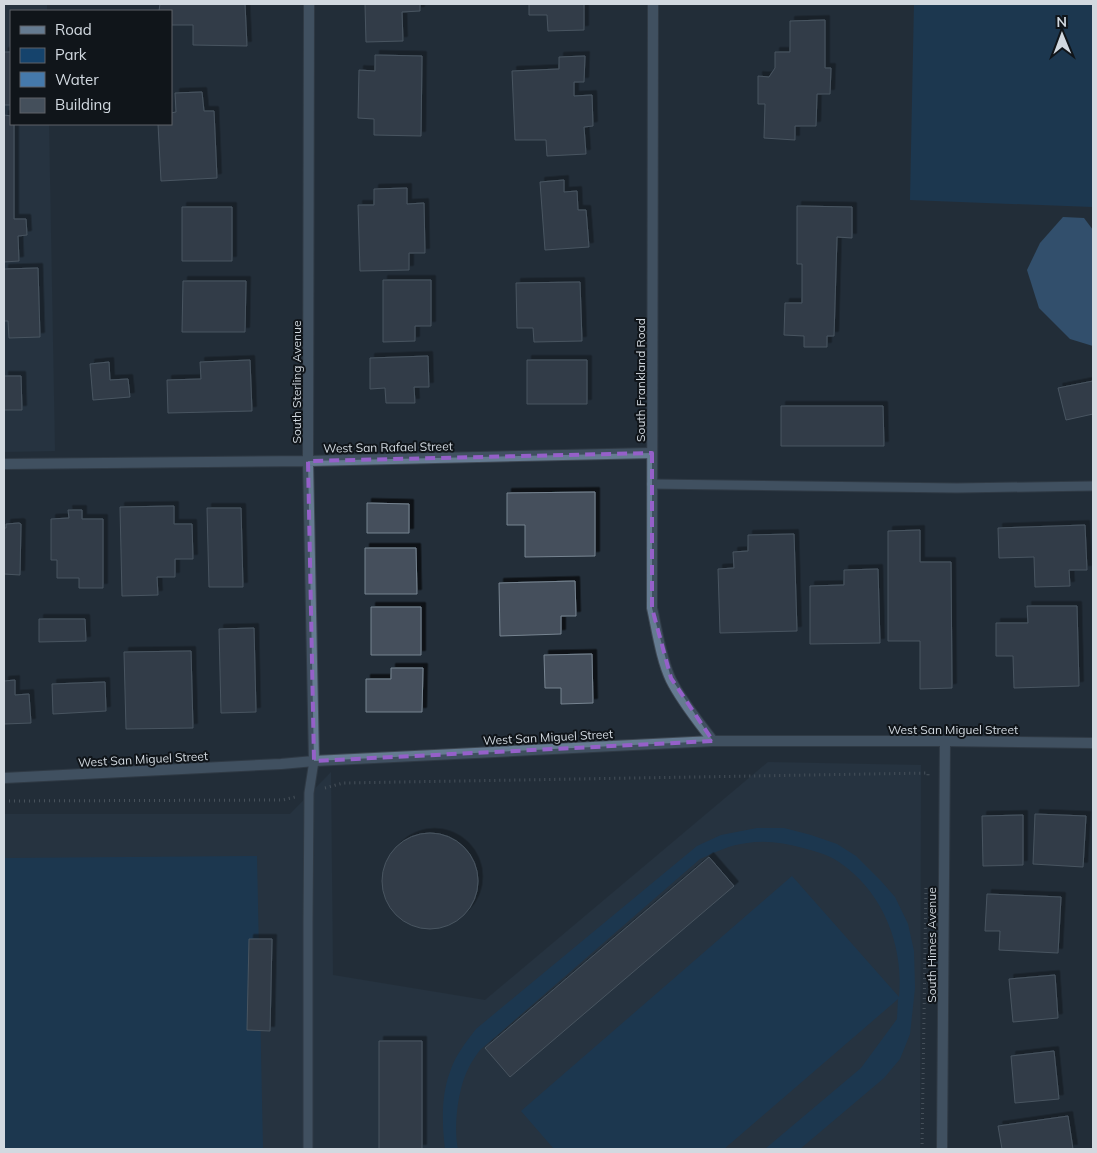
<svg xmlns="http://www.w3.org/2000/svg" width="1097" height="1153" font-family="Mulish,sans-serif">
<defs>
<filter id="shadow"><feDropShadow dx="4.5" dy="-4.5" stdDeviation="0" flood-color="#0009"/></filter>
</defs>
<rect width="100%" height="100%" fill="#232e39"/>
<path fill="#2a3a49" d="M4,4H47V11H11V124H49L55,451L4,452Z
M768,762L921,765L920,1149H4V814H290L331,772L333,975L485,1000Z"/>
<path fill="#15436c" d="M914,4H1093V207L910,200Z
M757,828H784L811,835L837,844L856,856L881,881L895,897L908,924L914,951L915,988L910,1034L900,1059L884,1078L800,1149H765L861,1068L897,1019L898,999L724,1149H554L521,1111L792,876L899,997C904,945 883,892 839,862C829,855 815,851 803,848C785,843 766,840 747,843C730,845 715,852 700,859L480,1050C476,1055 472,1061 469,1067C458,1087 453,1127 458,1149H445C442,1124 441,1096 450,1072C455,1056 466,1042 476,1029L697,846L721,835Z
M257,856L263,1149H4V858Z"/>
<path fill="#4579ab" d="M1063,217L1084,218L1093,230V346L1070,339L1039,308L1027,270L1040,243Z"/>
<path fill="#444f5b" stroke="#778491" filter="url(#shadow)" d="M160,4H245L247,46L193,45V25H171V11H159Z
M365,4H420V11L402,12L403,41L366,42Z
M529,4H584V30L548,31L547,15H529Z
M825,20V68H831L830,94H817L816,126H795V140L764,138L765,104H758V76L769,77L775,68V52H790V21Z
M4,52H11V105H4Z
M375,55L422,56L421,136L374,135V119L358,118L359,70L375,71Z
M585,56L584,82H574V96L592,95L593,126L584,127L586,154L547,156L546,140H515L512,71L559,69V57Z
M202,92L204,111H214L217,178L161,181L158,124H171V113L176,112L175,93Z
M4,115L11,116V124H14V219H26L27,235L18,236L19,261L4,262Z
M564,180V192L577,191L578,210H586L589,247L545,250L540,182Z
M407,188V204L424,203L425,253H409V270L360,271L358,205H374V189Z
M797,206L852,207V238L837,237L834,336H827V347H804V336L784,335L785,303H802V264H797Z
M182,207H232V261H182Z
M38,268L40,337L9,338L8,321H4V269Z
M383,280H431V326H415V341L383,342Z
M183,281H246L245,332H182Z
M580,282L582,341L534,342L533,328H517L516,283Z
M428,356L429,387H414L415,403H386L385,388L370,389V358Z
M250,360L252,411L168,413L167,380L201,379L200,362Z
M527,360H587V404H527Z
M109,362L110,380L128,379L130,397L93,400L90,364Z
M4,376H21L22,410H4Z
M1093,381V414L1066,420L1058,388Z
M781,406H883L884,446H781Z
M595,492V556L525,557V525H507V493Z
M367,503L409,504V533H367Z
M174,506V524H192L193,559H175V577H157L158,595L122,596L120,507Z
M207,508H241L243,587H209Z
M68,510H82V519H103V588H79V578H57V560H51V519L69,518Z
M19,523L21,524L20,575L4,574V528H6V524Z
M1085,525L1087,570H1069L1070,586L1035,587L1034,557L999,558L998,528Z
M920,530V562H951L952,688L920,689V641H888V531Z
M794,534L797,631L720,633L718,569L734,568L733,552L748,551V535Z
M365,548H416L417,594H365Z
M878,569L880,643L810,644V586L844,585V570Z
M575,581L576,616H561V634L500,636L499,583Z
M1027,606H1077L1079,686L1014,688L1013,656H996V623H1028Z
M371,607H421V655H371Z
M39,619H85L86,641L39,642Z
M254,628L256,712L221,713L219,629Z
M191,651L193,728L126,729L124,652Z
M592,654L593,703L561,704V688H545L544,655Z
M391,668H423L422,712H366V679H391Z
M15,680V695L29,694L31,723L4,724V681Z
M105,682L106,711L53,714L52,684Z
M1035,814L1086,816L1083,867L1033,864Z
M1023,815V865L983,866L982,816Z
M382 881a48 48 0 1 1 96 0a48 48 0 1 1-96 0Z
M709,857L734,886L510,1077L485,1048Z
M987,894L1061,897L1058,953L999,950L1000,931H985Z
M249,939H272L270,1031L247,1030Z
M1055,975L1058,1018L1013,1022L1009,979Z
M379,1041H422V1149H379Z
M1054,1051L1059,1099L1015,1103L1011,1056Z
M1068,1116L1073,1149H1002L998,1126Z"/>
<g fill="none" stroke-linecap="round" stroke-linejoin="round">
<g stroke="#3f4954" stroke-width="11">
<path id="service" d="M652,484L957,488L1093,486
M308,1149V922L309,793L314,761"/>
</g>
<g stroke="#3f4954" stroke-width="12">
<path id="minor" d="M309,4L308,461L314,761
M4,464L308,461L652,453
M945,741L1093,743
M4,778L281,764L314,761L713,741"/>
</g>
<g stroke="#3f4954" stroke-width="12">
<path id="tertiary" d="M653,4L652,608C657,630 661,659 671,680C682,702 698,721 713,741H945L942,1149"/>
</g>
<path stroke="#727b84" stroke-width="3" stroke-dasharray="1 4" stroke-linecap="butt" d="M325,788L343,783L928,773V776
M4,801L283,800L295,797
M922,1149L926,884"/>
<use href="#service" stroke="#657b91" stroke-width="9"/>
<use href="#minor" stroke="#657b91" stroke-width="10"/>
<use href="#tertiary" stroke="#657b91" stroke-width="10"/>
</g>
<path d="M0 0H1097V1153H0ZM652,453V608L671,678L713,741L314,761L308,461Z" fill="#232e39" fill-opacity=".55" fill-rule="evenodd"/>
<path fill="none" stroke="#9560c9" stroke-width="4" stroke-dasharray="10 6" stroke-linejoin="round" d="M652,453V608L671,678L713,741L314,761L308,461Z"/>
<g text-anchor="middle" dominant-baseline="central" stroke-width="4" stroke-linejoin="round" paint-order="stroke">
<g font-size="12" fill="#d2d9e0" stroke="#10151a">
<text transform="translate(640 380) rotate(-90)">South Frankland Road</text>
<text transform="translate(296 382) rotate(-90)">South Sterling Avenue</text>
<text transform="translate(388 447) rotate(-1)">West San Rafael Street</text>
<text x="953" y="729">West San Miguel Street</text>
<text transform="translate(548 737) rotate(-3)">West San Miguel Street</text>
<text transform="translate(143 759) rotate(-3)">West San Miguel Street</text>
<text transform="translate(931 945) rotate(-90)">South Himes Avenue</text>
</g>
</g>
<rect width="1097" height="1153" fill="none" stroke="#d2d9e0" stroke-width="10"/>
<rect x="10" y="10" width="162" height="115" fill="#10151a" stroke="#5e6369"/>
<rect x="20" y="26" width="25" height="8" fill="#657b91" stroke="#5e6369"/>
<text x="55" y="35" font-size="15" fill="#d2d9e0">Road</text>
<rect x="20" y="48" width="25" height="15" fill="#15436c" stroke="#5e6369"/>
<text x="55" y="60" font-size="15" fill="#d2d9e0">Park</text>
<rect x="20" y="72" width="25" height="15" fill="#4579ab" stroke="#5e6369"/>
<text x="55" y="85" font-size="15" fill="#d2d9e0">Water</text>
<rect x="20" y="98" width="25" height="15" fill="#444f5b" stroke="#5e6369"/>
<text x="55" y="110" font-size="15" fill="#d2d9e0">Building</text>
<g transform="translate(1062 35) rotate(359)" stroke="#10151a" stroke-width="4" paint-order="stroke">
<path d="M0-4L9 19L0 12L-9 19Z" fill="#d2d9e0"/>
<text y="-8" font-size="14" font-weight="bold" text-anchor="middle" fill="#d2d9e0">N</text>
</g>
</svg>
